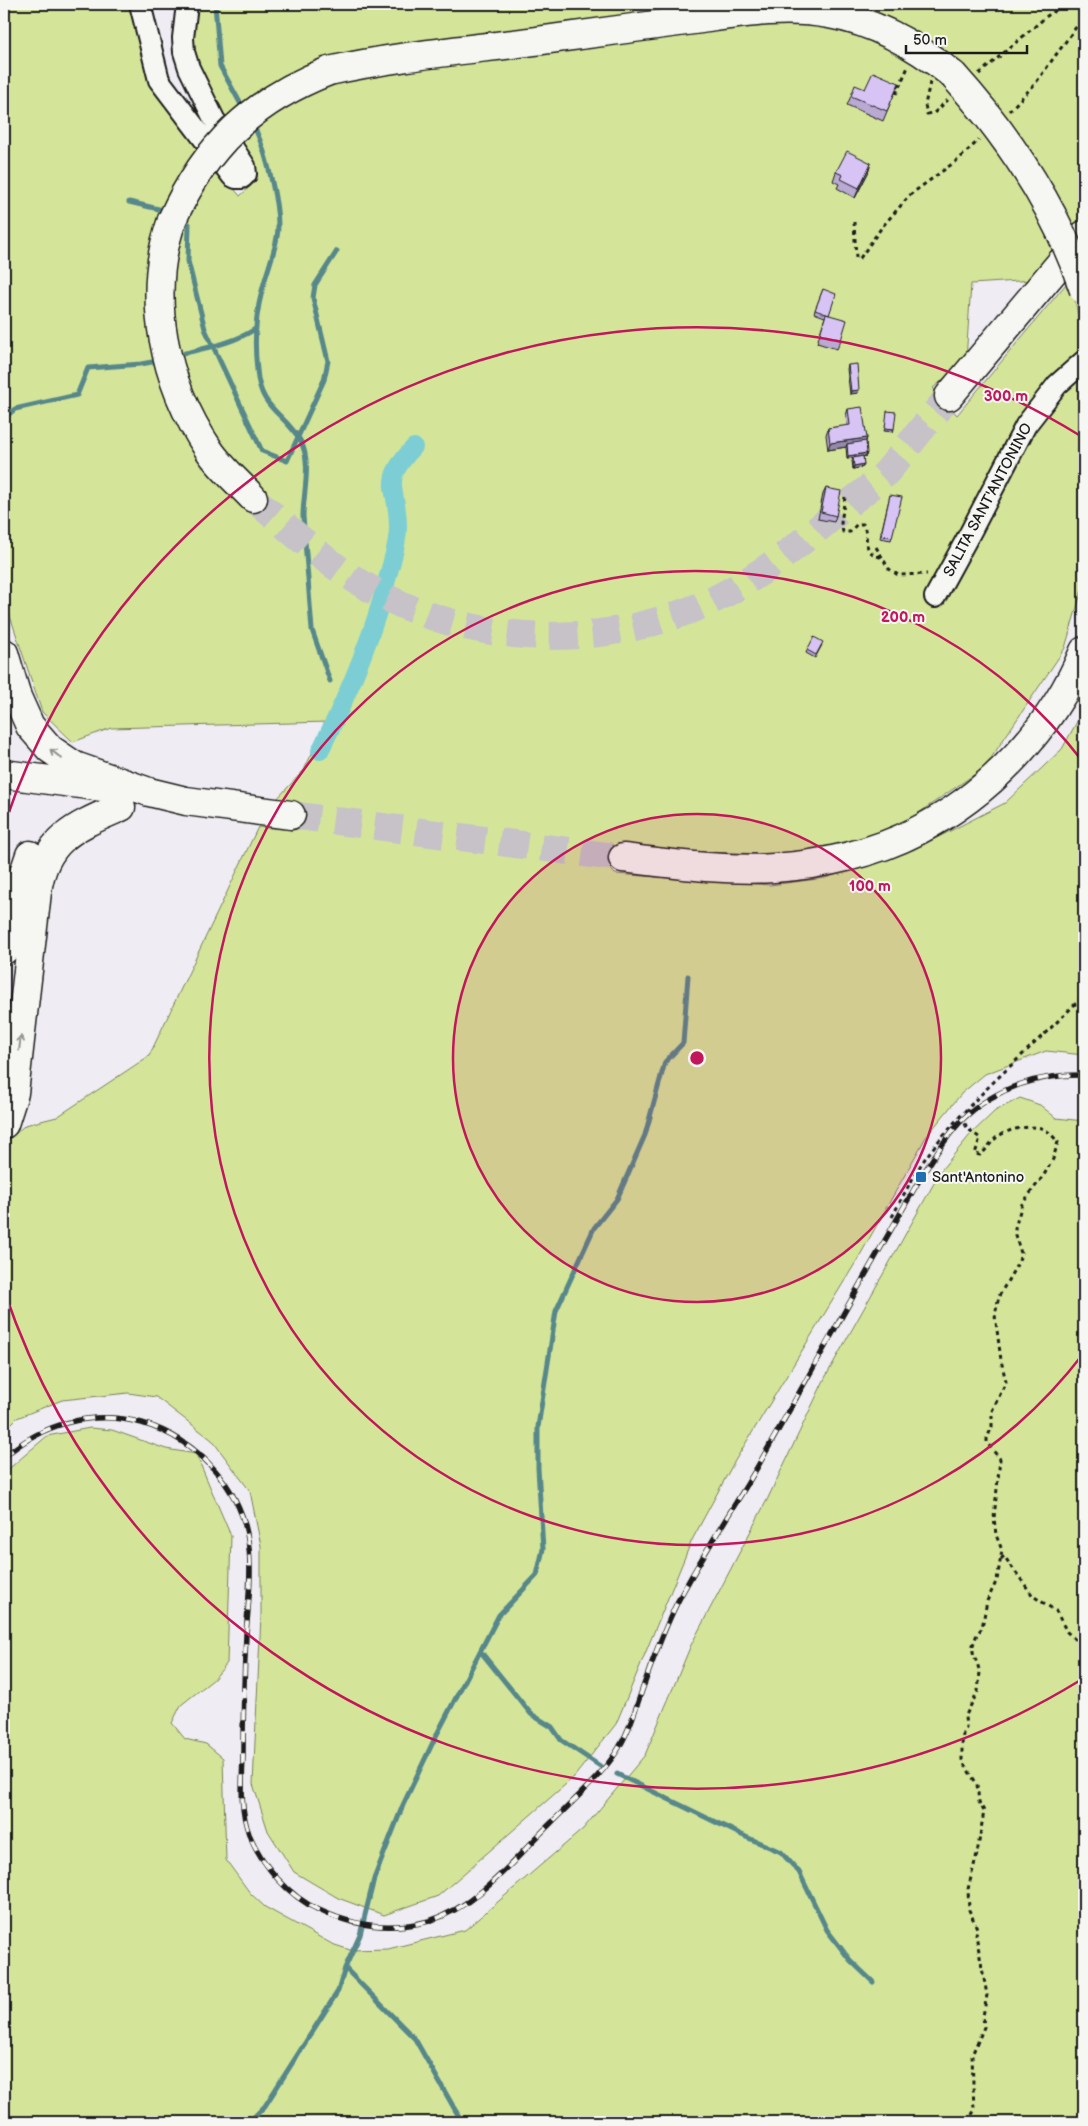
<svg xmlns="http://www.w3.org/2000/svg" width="1088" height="2126" font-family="'Balsamiq Sans',sans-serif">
<rect width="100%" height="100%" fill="#f0ecf3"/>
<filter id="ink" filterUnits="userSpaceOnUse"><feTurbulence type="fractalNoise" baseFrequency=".02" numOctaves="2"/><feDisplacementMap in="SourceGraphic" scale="10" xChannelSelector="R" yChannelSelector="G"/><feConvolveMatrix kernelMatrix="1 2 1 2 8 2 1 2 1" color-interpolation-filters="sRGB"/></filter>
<g filter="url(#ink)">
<path fill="#d4e599" stroke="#78805a" d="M4,4H133L163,103L240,196L256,181V165L219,114L191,56L195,4H1084V222L1035,280L971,284L966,360L933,388L957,415L1071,278L1084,348V583L1065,648L985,767L904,823L840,846L769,854L628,850L612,845L605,853V863L615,874L770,885L825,878L913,850L1005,803L1062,749L1084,709V1055L1046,1051L985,1074L962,1093L926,1137L859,1257L733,1464L692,1540L616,1724L574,1777L438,1896L384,1915L338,1898L294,1872L268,1831L253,1784L261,1616V1546L250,1491L212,1440L156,1397L128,1393L62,1400L17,1418L4,1431V1144L25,1125L57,1117L149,1056L258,827L293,830L296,804L274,802L304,770L327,722L111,728L73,742L42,712L4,598Z
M1020,1098L1040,1105L1056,1118L1084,1121V2122H4V1473L47,1436L90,1428L112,1430L166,1449L196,1454L231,1536L227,1663L214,1679L181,1705L172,1723L185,1739L206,1744L223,1758L226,1860L250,1893L265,1907L332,1944L350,1950L388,1949L465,1930L583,1829L645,1755L691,1645L768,1498L826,1376L942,1169L970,1135L995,1111Z"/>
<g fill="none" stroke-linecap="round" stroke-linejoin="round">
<path stroke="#56878a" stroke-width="5" d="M215,4L220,66L244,110
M252,123C265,145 282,212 277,237C274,255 266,273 262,291C255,317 254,344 257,370C260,411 285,412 301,442C312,463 303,494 303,516L312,630L330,681
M129,202L167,211
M181,218L189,224L188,261L205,329L262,451L287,461L324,380L328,361L313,298L315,285L337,251
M185,353C209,347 234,343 255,329
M4,418L15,409L77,395L88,368L141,364L152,362
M481,1652L531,1714L552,1727L561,1740L600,1766
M617,1774L746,1837L781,1852L799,1872L827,1930L850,1960L873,1982
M345,1968L415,2039L462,2122
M249,2122L265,2106L338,1991L345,1968L360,1935L374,1879L403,1805L435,1738L499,1615L537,1575L543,1549L538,1468V1427L556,1311L594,1228L617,1199L645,1135L665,1062L683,1043L688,976"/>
<path stroke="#7dced4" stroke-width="18" d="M320,751C348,695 373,637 388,576C392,560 398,544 398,528C399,486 378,485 414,447"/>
<path stroke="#c6c2c8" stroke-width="28" stroke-dasharray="28 14" stroke-linecap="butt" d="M253,498C287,527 321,559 359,582C463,647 600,653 711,601C756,580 797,546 836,514C851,501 869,489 884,475C891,468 898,458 905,450C919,432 934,414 949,396
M291,815L623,858"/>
<g stroke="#1c1c1c" stroke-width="24">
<path id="street" d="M140,4L159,80L232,176L236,178H242L246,174L245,166L214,119L189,68L184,52L183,38L187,4
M935,597L970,533L1026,425L1057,385L1084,361"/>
</g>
<g stroke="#1c1c1c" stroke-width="31">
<path id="highway" d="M329,71C404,54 482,49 558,38C606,32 653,25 701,19C743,13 786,6 829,14C876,22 916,45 953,75
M172,220C145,296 164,383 209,450C221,468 238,482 253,498
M949,396L1084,235
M4,653L17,697L30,726L50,749L75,766L149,792L186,801L291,815
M4,774L103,787
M623,858C674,864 724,871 774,868C822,865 875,853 917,831C990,794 1053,727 1084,651
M4,950L18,890L30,855
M4,1124L14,1093L37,892C44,838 77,826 121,807"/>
</g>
<path stroke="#1c1c1c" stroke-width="3" stroke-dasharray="4 4" stroke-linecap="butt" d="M979,74L1047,16L1066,4
M930,82L925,105L927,114L934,113L948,100
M896,94L908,67
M1009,111L1035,84L1084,16
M854,222L856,258H860L882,227L911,194L959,159L979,140
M845,497L841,523L843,532H850L857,524H863C871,541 859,551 883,558
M876,547L889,569L898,575L927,574
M892,1217C902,1198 912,1178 924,1160C969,1098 1031,1050 1084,995
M1001,1559L1004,1556L1033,1596L1056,1611L1067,1632L1084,1648
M968,2122L974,2111L972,2055L984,2027L983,2016L987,1995L976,1935L977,1928L969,1910L968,1889L977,1854L984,1811L979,1802L977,1784L962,1761V1745L963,1733L966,1728L965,1717L978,1691L980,1672L973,1652V1645L977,1634L982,1628L987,1601L997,1580L1002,1550L996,1535L994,1518L1000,1459L987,1443V1438L992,1427V1411L1006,1382L1001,1360L995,1315L999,1296L1019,1261L1021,1253L1015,1235V1228L1022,1204L1044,1175L1053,1159L1058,1142C1054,1138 1050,1132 1044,1129C1032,1124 1006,1129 996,1138C990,1143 986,1151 980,1155L975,1154L980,1138L967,1128L963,1119L972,1104"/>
<use href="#street" stroke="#f6f6f2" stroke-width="20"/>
<use href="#highway" stroke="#f6f6f2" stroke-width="28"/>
<g stroke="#1c1c1c" stroke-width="5.5">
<path id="rail" d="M4,1457C42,1424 92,1409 142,1423C197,1439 244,1489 249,1548C252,1576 248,1606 246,1635C244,1675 243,1716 243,1757C242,1783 240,1810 249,1834C262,1865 288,1896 319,1910C353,1926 391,1931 429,1921C479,1906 514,1859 550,1824C573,1801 597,1780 615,1754C630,1732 636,1706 645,1682C655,1654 665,1627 678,1601C702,1555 732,1511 758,1466C812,1369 866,1273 921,1177C934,1157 947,1135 964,1118C997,1087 1040,1074 1084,1075"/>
</g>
<use href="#rail" stroke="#f6f6f2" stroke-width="4" stroke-dasharray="11" stroke-linecap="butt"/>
<g stroke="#1c1c1c" stroke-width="31" stroke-linecap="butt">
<path id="highway-bridge" d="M953,75C1010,138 1057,209 1084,290
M172,220C205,146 254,100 329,71"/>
</g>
<use href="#highway-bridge" stroke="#f6f6f2" stroke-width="28"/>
</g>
<path fill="#b9a9d3" stroke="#1c1c1c" d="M346,4H355L354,7Z
M358,4H371L369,8Z
M865,89L895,92L883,121L847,105L851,96Z
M871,163L868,173L855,198L837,188L839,184L833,181L836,172Z
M823,289L829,315L841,340L837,349L817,343L825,317L814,313Z
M848,365L858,393L850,394L847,369Z
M848,409L867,438L866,441V456L863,457V467L853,469L852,461L853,458L847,459L846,447L828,450L826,435L828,428L847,426L846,415Z
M826,488L836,516L834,522L818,519L823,494Z
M890,495L892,537L891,540L880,538Z
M822,645L815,658L806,653L807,650Z"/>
<path fill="#9689ac" stroke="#1c1c1c" d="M871,163L868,173L855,198L859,188Z
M859,390L858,393L850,394L851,391Z
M885,428L894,429L893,432L884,431Z
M867,438L865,444H847L846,447L828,450L830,443Z
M867,453L866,456L847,459L848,456Z
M864,464L863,467L853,469L854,466Z"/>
<path fill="#d7c4f5" stroke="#1c1c1c" d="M873,72L899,83L887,111L851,96L855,85L865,89Z
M847,151L871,163L859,188L841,179L843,175L836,172Z
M823,289L836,294L829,315L815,310Z
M826,314L847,320L841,340L820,334Z
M857,364L859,390L851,391L848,365Z
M862,407L867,438L830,443L828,428L850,425L848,409Z
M887,411L896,412L894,429L885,428Z
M866,441L867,453L848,456L847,444Z
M863,456L864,464L854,466L853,458Z
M826,488L841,491L836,516L821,512Z
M890,495L902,497L892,537L881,535Z
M814,637L823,642L816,655L807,650Z"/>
<defs><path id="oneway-shaft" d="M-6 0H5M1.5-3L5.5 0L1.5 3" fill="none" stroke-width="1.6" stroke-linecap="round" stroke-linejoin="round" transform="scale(1.25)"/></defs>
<g stroke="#949492">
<use href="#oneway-shaft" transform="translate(56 754) rotate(-142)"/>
<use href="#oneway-shaft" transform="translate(20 1043) rotate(-83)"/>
</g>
</g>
<circle cx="697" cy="1058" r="244" fill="#c2185b" fill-opacity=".12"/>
<g fill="none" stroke="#c2185b" stroke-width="2.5">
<circle cx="697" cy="1058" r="244"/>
<path d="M1083 1354A487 487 0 1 1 1083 762"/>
<path d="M1079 1681A731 731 0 0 1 4 1290M4 826A731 731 0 0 1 1079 435"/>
</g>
<rect fill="#1f6fb2" stroke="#f6f6f2" stroke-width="2" x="915" y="1171" width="12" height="12" rx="2.5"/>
<g text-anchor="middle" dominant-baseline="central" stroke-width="4" stroke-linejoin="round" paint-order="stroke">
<g font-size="15" fill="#1c1c1c" stroke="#f6f6f2">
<text transform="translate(988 500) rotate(-62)">SALITA SANT'ANTONINO</text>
</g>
<g font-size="15" fill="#1c1c1c" stroke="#f6f6f2" text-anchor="start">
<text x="932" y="1177">Sant'Antonino</text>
</g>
</g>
<circle cx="697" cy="1058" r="8" fill="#c2185b" stroke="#f6f6f2" stroke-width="2.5"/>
<g font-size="15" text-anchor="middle" font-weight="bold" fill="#c2185b" stroke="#f6f6f2" stroke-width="4" stroke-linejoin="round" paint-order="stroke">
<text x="1006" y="401">300 m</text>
<text x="903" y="622">200 m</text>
<text x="870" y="891">100 m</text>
</g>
<rect width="1088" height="2126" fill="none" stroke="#f6f6f2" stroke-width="20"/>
<rect x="10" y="10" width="1068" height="2106" fill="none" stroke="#1c1c1c" stroke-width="2" filter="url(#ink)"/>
<path d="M906 45v8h121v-8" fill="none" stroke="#1c1c1c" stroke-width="2.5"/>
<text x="913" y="45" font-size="15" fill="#1c1c1c" stroke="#f6f6f2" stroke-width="4" paint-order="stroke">50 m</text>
</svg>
